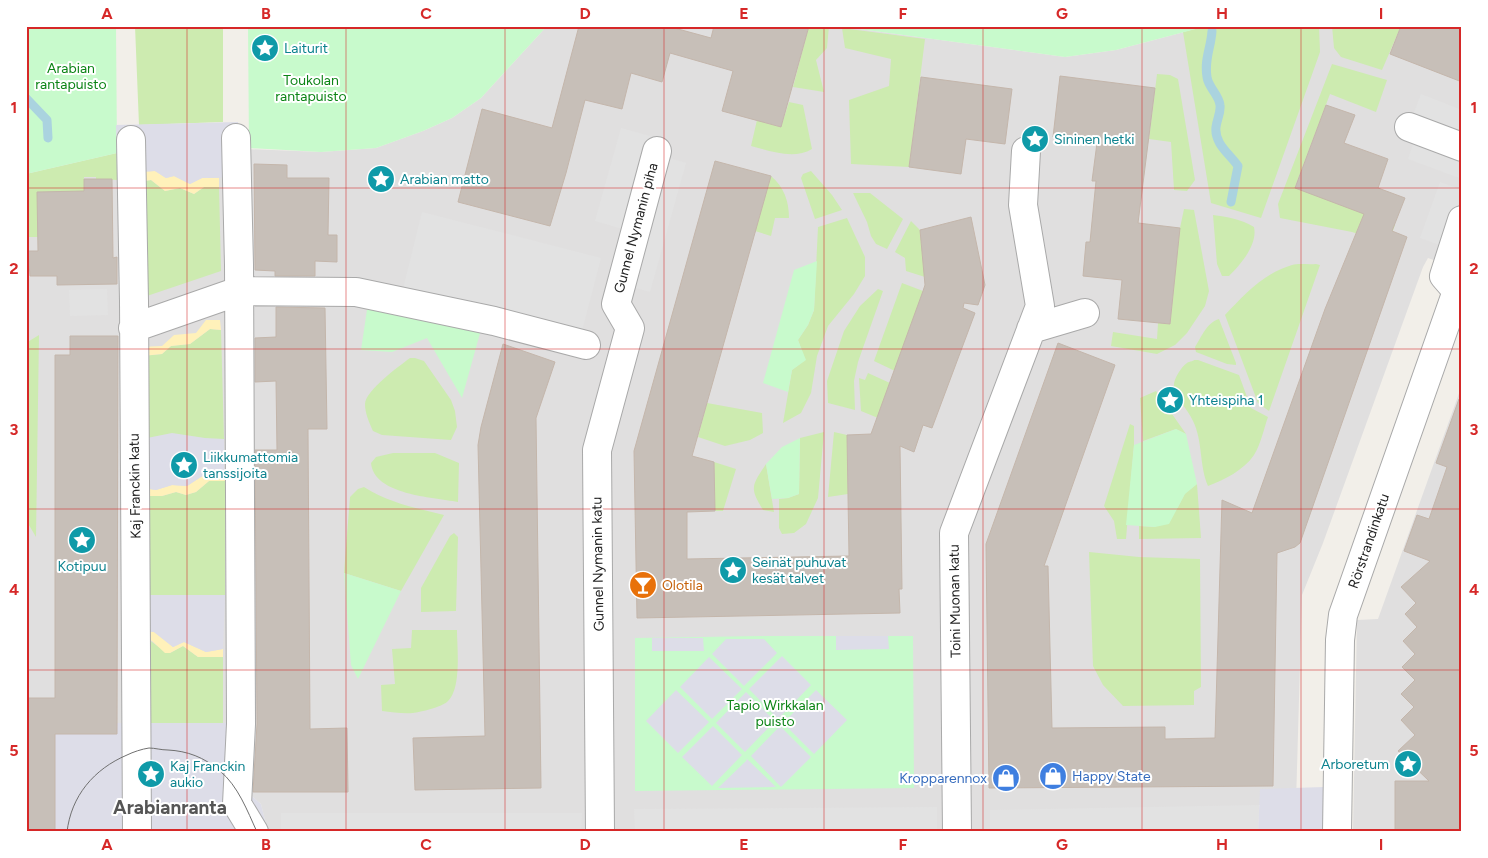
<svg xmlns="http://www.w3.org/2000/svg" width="1488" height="858" font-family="Figtree,sans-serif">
<rect width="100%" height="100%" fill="#f2efe9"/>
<path fill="#e0dfdf" d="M547,26H837L1065,57L1116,50L1207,26H1462V270L1428,258L1423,267L1323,543L1302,595L1296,803L1259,805L1258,832H268L261,804L247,792L228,723H117V734H55L26,832V174L117,153L168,146L321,152L376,148L423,131L452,118L481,98Z
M1462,385V832H1353L1357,620L1378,619Z"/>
<path fill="#cdebb0" d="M135,26H223V122L139,125Z
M809,26H829L827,48L816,60L824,92L793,87Z
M1207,26H1319L1320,52L1261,218L1211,203L1183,32Z
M1332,26H1401L1382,70L1341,57L1334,48Z
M842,28L925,39L909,167L851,164L849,100L889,86L891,59L845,48Z
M1332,64L1387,80L1376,112L1330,94L1295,187L1395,225L1388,244L1352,232L1280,218L1278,204Z
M1157,74L1170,75L1178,79L1195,180L1187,191L1174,190L1171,142L1149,139Z
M789,102L803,105L812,149C794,160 770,151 751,146L757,120L781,127Z
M117,153V180L96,179V177H84V191L38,237H26V174Z
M811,171L832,195L842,210L815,219L801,178L803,174Z
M771,176C784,187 789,201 789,218H775L771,236L755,231Z
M151,180L165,191L180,188L194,194L204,187H219L221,271L141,298L145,181Z
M853,193H870L903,219L887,249L876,244L871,236L867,222Z
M1184,209L1194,210L1209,291L1205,306L1187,333L1175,345L1157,354L1111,346L1113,332L1157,339L1158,323L1170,324L1180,228Z
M1213,215C1227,217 1241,219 1254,227C1258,245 1240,265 1229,276H1222L1217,264Z
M847,218L865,257V276L854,294L828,326L817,356L811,393L801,413L783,423L792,370L805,360L798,340L808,325L814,310L818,227Z
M911,221L920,230L925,277L906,271L905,258L895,252Z
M1316,264L1320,265L1269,411L1258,403L1225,315C1244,295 1264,273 1292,265C1299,263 1308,265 1316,264Z
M902,283L923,291L895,371L874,361Z
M878,289L883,291L858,362L854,381L855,410L828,403L827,381L844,331L860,306Z
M1219,319L1236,363V365L1227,364L1196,352L1195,347C1201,338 1207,322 1219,319Z
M210,329L221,330L224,439H142V356L162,354L171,346L190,344Z
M39,335L36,537L26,520V343Z
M410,358H415L424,361L451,400L455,411L457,427L451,440L382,435L373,431C369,422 365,413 365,404C366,390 398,367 410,358Z
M1194,360H1198L1239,375L1251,408L1268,417C1264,428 1261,444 1254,455C1244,470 1224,480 1208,486C1199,465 1203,441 1193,421C1188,409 1176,400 1174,386C1173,380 1181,367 1187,363C1187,362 1194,361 1194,360Z
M868,373L890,383L878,418L861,411L859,378L865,380Z
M1156,391L1186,434L1176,429L1143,441L1140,398Z
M707,403L762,413L763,433L750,440L725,446L698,437Z
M1130,424L1134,426V445L1126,539H1117L1114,521L1104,506Z
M824,432L818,498L806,524L794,533L782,534L779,528V499L788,498L799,494L800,438Z
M834,432L847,435L848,494L828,497Z
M393,453H435L459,463L458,502C432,497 374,495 371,463L376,457Z
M714,462L736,469L723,511H715Z
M766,464L774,512L763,510C749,487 752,486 766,464Z
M209,481H225V595H143V496H162L176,492L186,495L196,492Z
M1197,484L1201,538L1139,539V526L1155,527L1178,507L1185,493Z
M364,487C389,503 416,508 444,515L401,591L344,573L350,497L358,489Z
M454,533L458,537L456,611L421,612V588L450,536Z
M1089,552L1139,557L1200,559L1201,687L1194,691V705L1123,706L1103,685L1093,666Z
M412,630H457C457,647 462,690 447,702C441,707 421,712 413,713C403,714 392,712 382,711L381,685L395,684L392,649L411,648Z
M142,636C153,641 159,649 170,653L183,646L198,657H223V724H143Z"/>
<path fill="#fff1ba" d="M155,171L166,178L174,176L190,184L202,178H219V187H204L194,194L180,188L165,191L151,180L145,181L141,172Z
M206,320H220L221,330L210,329L190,344L171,346L162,354L142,356L141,347L162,346L174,335L196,333Z
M224,474L225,481H209L196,492L186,495L176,492L162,496H143V488L156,490L172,485L187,486L204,475Z
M143,631L154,632L173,647L184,642L206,652L223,649V657H198L183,646L170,653H165L152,641L142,636Z"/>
<path fill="#c8facc" d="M26,26H116L117,153L26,174Z
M248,26H547L481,98L452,118L423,131L376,148L321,152L249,148Z
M837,26H1207L1116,50L1065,57Z
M817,261L814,310L808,325L798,340L806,360L792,370L788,392L763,383L794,270Z
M368,303L482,326L462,398L427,338L392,352L361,350Z
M1176,429L1186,434L1197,484L1185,494L1169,524L1155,527L1126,525L1134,445Z
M800,438L799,494L788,498L772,499L766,464L782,447Z
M344,573L401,591L358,679L351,665Z
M766,636H913L914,788L635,791V638Z"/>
<path fill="#e2e2e2" d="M1421,94L1462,110V179L1408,159L1414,141L1405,137Z
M621,128L661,139L657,154L686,163L650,292L622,284L636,233L595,221Z
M1440,182L1460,189L1462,187V253L1420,238Z
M422,212L601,258L581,335L403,289Z
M107,289L108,315L70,316L69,290Z
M1259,805L1258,832H990V810Z
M937,807V832H635L634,809Z
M281,813H582L581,832H281Z"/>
<path fill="#dddde8" d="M238,122L240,177L202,178L190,184L174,176L166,178L155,171L117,173L116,125Z
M172,433L205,438L224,439V474L204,475L187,486L172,485L156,490L143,488L142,439Z
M143,595H225L223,649L206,652L184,642L173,647L154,632L143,631Z
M836,636H888L889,649L836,650Z
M652,638H703L704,651H652Z
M726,639H764L777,653L744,686L712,654Z
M782,656L811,685L778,719L749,689Z
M709,657L742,689L712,719L680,687Z
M676,690L709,722L678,753L646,721Z
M816,690L847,720L814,754L783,723Z
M746,692L775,721L745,752L716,723Z
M117,723H228L247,792L261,804L268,832H55V734H116Z
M713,726L742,755L712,786L682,757Z
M780,726L811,757L781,787L751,756Z
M747,759L776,787L718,788L746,761Z
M1324,787V832H1258L1260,789Z"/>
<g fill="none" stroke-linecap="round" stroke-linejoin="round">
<path stroke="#aad3df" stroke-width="9" d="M1212,31C1211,48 1204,59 1207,77C1208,87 1219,95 1220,105C1221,113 1217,119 1216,127C1214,144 1230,154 1238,166L1231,202
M26,98L47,120L48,138"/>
</g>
<path fill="#c7bfb8" stroke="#c4b6ab" d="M579,26H667L711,38L714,26H809L781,127L722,111L733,71L670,53L662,82L631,73L622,109L585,100L566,173L550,226L458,202L482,109L552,128Z
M1401,26H1462V82L1390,54Z
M1060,76L1155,88L1138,223L1180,228L1170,324L1118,319L1122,280L1083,276L1086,242H1090L1096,181H1092L1097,143L1053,137Z
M921,77L1012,89L1005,144L966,139L961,174L909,167Z
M1326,105L1355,115L1344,143L1388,159L1378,188L1405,198L1392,231L1407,237L1300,543L1295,547L1277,553L1273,786L989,788L986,544L1058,343L1115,365L1044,566H1048L1052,728L1165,727V739L1215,738L1222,500L1252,513L1325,309L1364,214L1295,188Z
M715,161L771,176L692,456L714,462L715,511L687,512V559L849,556L847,435L871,434L923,291L925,285L920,230L971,217L985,285L978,305L964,303L963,308L975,313L932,428L923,425L914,452L900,446L902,589H899L900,613L637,618L634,451Z
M254,164L287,165V178H329L328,235H337V262L315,261V276H275V271L255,270Z
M84,179H112L113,258L117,257V284L57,285V276H30L28,251H38L37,192L84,191Z
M276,307L325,308L327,429H308L310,729L347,728L348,792H253L257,724L255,450H277L276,381L255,382V338L276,337Z
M70,336H118L117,734H55V832H26V698H55V355H70Z
M503,344L555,362L536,418L541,788L415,790L413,738L485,736L478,445L481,427Z
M1459,399L1462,400V832H1395V781H1429L1398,751L1415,735L1401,720L1414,707L1401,694L1415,680L1402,667L1415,654L1403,641L1417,627L1405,614L1416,603L1401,587L1430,561L1404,551L1417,515L1429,519L1447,467L1436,463Z"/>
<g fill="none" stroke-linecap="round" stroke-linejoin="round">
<g stroke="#a9a9a9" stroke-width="30">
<path id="minor" d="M1409,127L1462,147
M236,138L239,265L241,724L237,804L254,832
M131,140L134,301L137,832
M133,328L239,291L356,292L494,321L586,345
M1031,329L1085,313
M600,832L597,450L630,328L616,304L657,151
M957,832L954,533L1040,306L1023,205L1026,151
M1337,832L1340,640L1343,615L1457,291L1444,276L1462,220"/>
</g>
<use href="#minor" stroke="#fff" stroke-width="28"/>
<path stroke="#707070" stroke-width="1" d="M67,832C71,796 94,769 127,755C133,752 142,749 149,748C155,748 161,750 168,750C187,751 204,757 220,771C238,786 247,810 257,832"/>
</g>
<path fill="none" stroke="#d62828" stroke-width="1" stroke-opacity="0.55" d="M187,26V832M346,26V832M505,26V832M664,26V832M824,26V832M983,26V832M1142,26V832M1301,26V832M26,188H1462M26,349H1462M26,509H1462M26,670H1462"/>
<defs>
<g id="sight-disc" transform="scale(1.4375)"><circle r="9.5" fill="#0f9aa8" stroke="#fff"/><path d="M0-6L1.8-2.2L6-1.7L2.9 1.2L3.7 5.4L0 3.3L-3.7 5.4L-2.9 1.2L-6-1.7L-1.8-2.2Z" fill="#fff"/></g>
<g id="bar-disc" transform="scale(1.4375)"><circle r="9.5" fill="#e8710a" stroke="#fff"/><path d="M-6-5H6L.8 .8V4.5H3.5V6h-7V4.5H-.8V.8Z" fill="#fff"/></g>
<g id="shop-disc" transform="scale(1.4375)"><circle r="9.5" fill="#3f7fe0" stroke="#fff"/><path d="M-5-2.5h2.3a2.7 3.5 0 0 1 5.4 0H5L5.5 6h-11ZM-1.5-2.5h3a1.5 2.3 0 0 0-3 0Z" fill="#fff"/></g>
</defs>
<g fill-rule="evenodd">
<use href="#sight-disc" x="265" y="48"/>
<use href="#sight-disc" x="1035" y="139"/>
<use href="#sight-disc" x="381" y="179"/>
<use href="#sight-disc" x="1170" y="400"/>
<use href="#sight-disc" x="184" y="465"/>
<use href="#sight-disc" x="82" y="540"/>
<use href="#sight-disc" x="733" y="570"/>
<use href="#bar-disc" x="643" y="585"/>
<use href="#sight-disc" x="1408" y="764"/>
<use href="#sight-disc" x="151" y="774"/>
<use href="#shop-disc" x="1053" y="776"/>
<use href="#shop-disc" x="1006" y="778"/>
</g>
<g text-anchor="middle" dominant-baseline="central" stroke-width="4" stroke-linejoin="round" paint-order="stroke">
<g font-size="14" fill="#0d838f" stroke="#fff" text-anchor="start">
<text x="284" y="48">Laiturit</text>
<text x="1054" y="139">Sininen hetki</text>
<text x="400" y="179">Arabian matto</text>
<text x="1189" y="400">Yhteispiha 1</text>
<text x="203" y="457">Liikkumattomia<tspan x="203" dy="16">tanssijoita</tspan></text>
<text x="752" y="562">Seinät puhuvat<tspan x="752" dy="16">kesät talvet</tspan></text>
<text x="82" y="566" text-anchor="middle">Kotipuu</text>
<text x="1389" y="764" text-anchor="end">Arboretum</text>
<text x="170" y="766">Kaj Franckin<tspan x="170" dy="16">aukio</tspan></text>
</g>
<g font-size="14" fill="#0c8416" stroke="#fff">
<text x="71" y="68">Arabian<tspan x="71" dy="16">rantapuisto</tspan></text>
<text x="311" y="80">Toukolan<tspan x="311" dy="16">rantapuisto</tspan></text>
<text x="775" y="705">Tapio Wirkkalan<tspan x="775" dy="16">puisto</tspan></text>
</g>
<g font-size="14" fill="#222" stroke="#fff">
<text transform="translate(636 228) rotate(-75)">Gunnel Nymanin piha</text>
<text transform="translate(135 486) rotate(-91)">Kaj Franckin katu</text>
<text transform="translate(1369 541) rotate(-71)">Rörstrandinkatu</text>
<text transform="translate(598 564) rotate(-91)">Gunnel Nymanin katu</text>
<text transform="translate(955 601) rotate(-91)">Toini Muonan katu</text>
</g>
<g font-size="14" fill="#c56008" stroke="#fff" text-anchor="start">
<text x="662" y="585">Olotila</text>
</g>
<g font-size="14" fill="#366cbe" stroke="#fff" text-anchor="start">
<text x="1072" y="776">Happy State</text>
<text x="987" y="778" text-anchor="end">Kropparennox</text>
</g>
<g font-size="19" font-weight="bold" fill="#555" stroke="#fff">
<text x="170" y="807">Arabianranta</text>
</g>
</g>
<rect width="1488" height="858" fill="none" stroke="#ffffff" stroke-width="55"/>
<rect x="28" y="28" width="1432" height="802" fill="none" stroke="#d62828" stroke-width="2"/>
<g font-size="16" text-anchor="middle" font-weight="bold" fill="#d62828">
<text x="107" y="19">A</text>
<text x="266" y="19">B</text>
<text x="426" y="19">C</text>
<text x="585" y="19">D</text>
<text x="744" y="19">E</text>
<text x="903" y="19">F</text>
<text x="1062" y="19">G</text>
<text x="1222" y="19">H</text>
<text x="1381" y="19">I</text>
<text x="14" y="113">1</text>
<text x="1474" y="113">1</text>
<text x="14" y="274">2</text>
<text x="1474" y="274">2</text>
<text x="14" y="435">3</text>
<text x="1474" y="435">3</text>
<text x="14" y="595">4</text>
<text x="1474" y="595">4</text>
<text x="14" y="756">5</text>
<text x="1474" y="756">5</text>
<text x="107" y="850">A</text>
<text x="266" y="850">B</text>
<text x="426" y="850">C</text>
<text x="585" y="850">D</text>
<text x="744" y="850">E</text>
<text x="903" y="850">F</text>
<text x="1062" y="850">G</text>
<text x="1222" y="850">H</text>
<text x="1381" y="850">I</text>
</g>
</svg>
